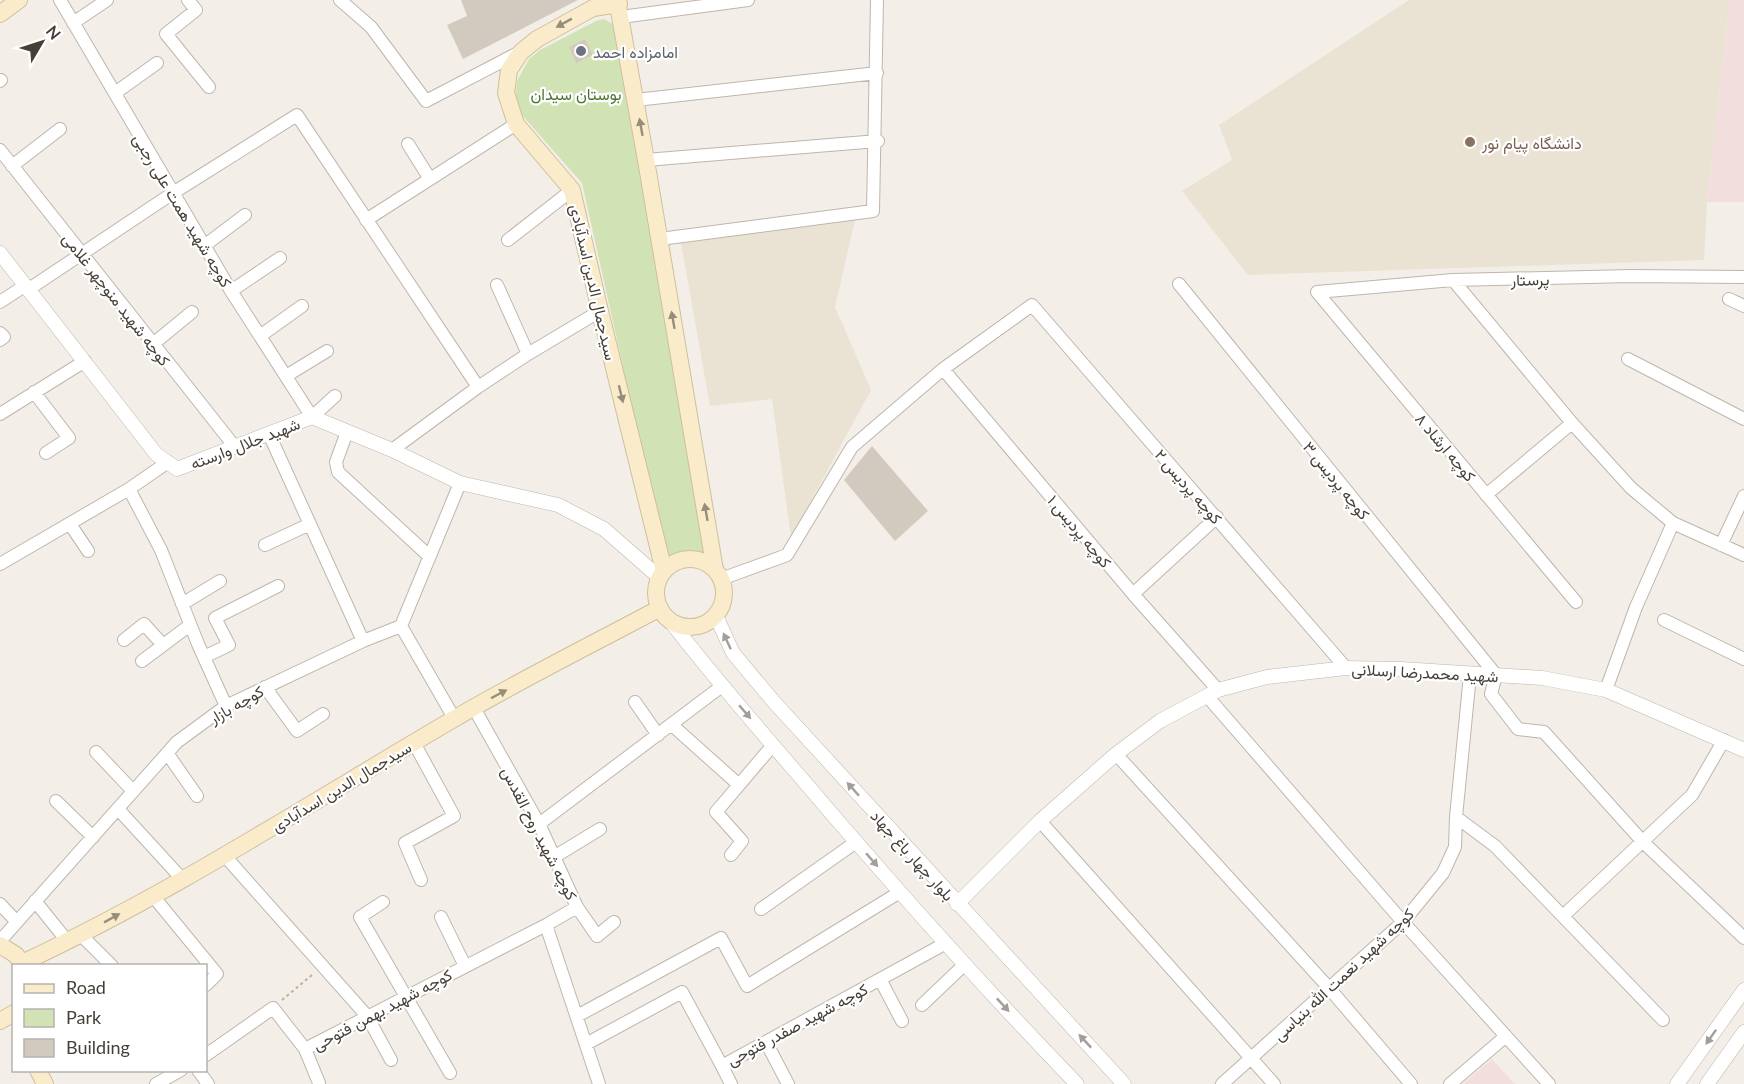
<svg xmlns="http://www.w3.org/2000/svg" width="1744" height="1084" font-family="Lato,Vazirmatn,sans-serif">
<rect width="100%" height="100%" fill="#f3efe8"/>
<path fill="#eae3d3" d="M1409,0H1730L1707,202L1704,260L1248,275L1182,191L1232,160L1219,125Z
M855,220L835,307L871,390L791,538L772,399L710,406L681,243Z"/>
<path fill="#f2dfdd" d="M1730,0H1744V202H1707Z
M1492,1059L1515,1084H1463Z"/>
<path fill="#d1e3b5" d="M604,19L616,26L710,559C694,550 682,551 666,560L582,183L521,114L515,99L517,81L529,59L540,50L596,21Z"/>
<path fill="#d3cabf" d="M461,0H578L463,59L447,25L467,16Z
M585,39L593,55L576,63L569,47Z
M872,446L928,511L895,541L844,480Z"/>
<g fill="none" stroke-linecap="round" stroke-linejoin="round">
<g stroke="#bdb6ac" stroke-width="14">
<path id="minor" d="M60,0L231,291L312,417L335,396
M188,0L196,10L166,34L209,87
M340,0L371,27L426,101L520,52
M621,17L748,0
M73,23L107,0
M0,81L1,80
M115,93L157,63
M636,100L877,73
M408,144L430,179
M0,150L235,447
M646,160L878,141
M12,166L60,129
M366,220L516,124
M660,239L873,211L877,0
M508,240L572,190
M204,246L245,215
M1453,280L1572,423L1631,488L1673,523L1744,555
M1179,284L1496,675L1491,694L1518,729L1544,732L1643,842L1744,938
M497,285L528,354
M29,289L173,193L297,115L478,387
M231,291L280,258
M1317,292L1453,280L1631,276L1744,277
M1317,292L1576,602
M1729,299L1744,306
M0,302L26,285
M0,333L4,337L0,340
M260,336L302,306
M153,344L192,312
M1628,359L1744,419
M943,369L1133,594L1218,690
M286,376L327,351
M34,392L69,438L46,453
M0,414L85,361
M347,432L336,462L338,472L429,556
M269,434L363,641
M392,450L478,387L528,354L600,311
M129,489L161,550L198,644L226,706
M1486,495L1572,423
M70,524L88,551
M265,545L310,524
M1721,545L1744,496
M0,564L129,489L168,462
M721,579L787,555L852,447L943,369L1032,305L1346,668
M1133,594L1217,517
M182,604L220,581
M1664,620L1744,659
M401,626L454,718
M124,640L144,624L163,645
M204,657L229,645L215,618L278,586
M142,661L190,625
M265,687L297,731L323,714
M1606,690L1636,607L1673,523
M1207,696L1403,922L1549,1084
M635,702L658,735
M672,725L738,784
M414,743L454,816L405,843L421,880
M96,752L133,791
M167,753L197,796
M1116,754L1329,988L1411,1084
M56,801L93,837
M118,809L183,880
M1456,817L1495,846L1663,1020
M1040,821L1274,1084
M539,824L722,686
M731,855L742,841L716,812L773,745
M225,856L367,1016L391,1060
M554,857L600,829
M153,896L217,974L206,985
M35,901L68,942
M383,902L360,917L450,1073
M0,904L17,922
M577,907L597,936L614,922
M761,909L856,842
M1563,916L1692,795L1724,740
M441,917L465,966
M546,925L599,1084
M81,935L112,966
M0,941L177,742L226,706L363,641L401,626L460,483
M880,979L902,1021
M922,1005L965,964
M577,1016L721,938L747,986L900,892
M766,1042L788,1084
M586,1044L682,992L722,1066L946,943
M305,1049L546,925L577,907L539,824L474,708
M206,1055L273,1008L305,1049L319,1083
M722,1066L731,1084
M198,1070L208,1084
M156,1084L181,1070
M1222,1084L1403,922L1443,873L1455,847L1456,817L1470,675
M1450,1084L1506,1036"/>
</g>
<g stroke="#bdb6ac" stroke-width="15">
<path id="tertiary" d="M0,253L156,454L177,469L312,417L392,450L460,483L558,505L604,529L660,578
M716,616L733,653L774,702L1124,1084
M668,618C712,676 761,731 808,786C895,888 984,988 1077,1084
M957,904L1040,821L1116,754L1160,721L1218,690L1267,677L1346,668L1401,669L1542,678L1606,690L1744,750
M1677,1084L1744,990
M1707,1084L1744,1032"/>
</g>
<g stroke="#cebf9c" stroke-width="18">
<path id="secondary" d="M617,0L646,160L715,570
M619,4L593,8L537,39L521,52L509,70L506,93L516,124L572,190L600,311L664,571
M0,14L19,0
M656 593a34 34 0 1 1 68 0a34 34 0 1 1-68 0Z
M0,945L16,955L23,966
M22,963C172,893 310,803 452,720C520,680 591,645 660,608
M0,1021L14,1013
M38,1070L45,1084"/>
</g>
<path stroke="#beb19e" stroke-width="2" stroke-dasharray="3 3" stroke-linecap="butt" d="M282,1000L312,975"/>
<use href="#minor" stroke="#fff" stroke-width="12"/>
<use href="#tertiary" stroke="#fff" stroke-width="14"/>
<use href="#secondary" stroke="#faeccb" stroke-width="16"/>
</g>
<defs><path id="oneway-solid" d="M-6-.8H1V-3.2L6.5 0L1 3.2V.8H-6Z" transform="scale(1.5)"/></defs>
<g fill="#968d7a">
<use href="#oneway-solid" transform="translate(564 23) rotate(151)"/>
<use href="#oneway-solid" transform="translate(641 127) rotate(-100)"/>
<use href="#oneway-solid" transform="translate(673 320) rotate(-100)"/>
<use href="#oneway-solid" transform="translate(621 394) rotate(76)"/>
<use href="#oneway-solid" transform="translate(706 512) rotate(-100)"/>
<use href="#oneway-solid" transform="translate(499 694) rotate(-28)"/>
<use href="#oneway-solid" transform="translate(112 918) rotate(-29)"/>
</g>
<g fill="#a29f9b">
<use href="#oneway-solid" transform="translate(727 641) rotate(-115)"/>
<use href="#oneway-solid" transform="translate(745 712) rotate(49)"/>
<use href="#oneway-solid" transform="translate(853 789) rotate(-132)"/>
<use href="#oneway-solid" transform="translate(872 860) rotate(49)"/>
<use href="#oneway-solid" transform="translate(1003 1005) rotate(47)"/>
<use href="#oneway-solid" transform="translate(1711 1037) rotate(125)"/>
<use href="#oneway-solid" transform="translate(1085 1041) rotate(-133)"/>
</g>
<circle fill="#6b7280" stroke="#fff" stroke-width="2" cx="581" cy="51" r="6"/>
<circle fill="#8d6e63" stroke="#fff" stroke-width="2" cx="1470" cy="142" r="6"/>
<g text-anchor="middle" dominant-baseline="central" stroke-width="4.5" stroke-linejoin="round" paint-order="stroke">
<g font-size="16" fill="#5b616d" stroke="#fff" text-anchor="start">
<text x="593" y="51">امامزاده احمد</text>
</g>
<g font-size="16" fill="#4c7230" stroke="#fff">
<text x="576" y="93">بوستان سیدان</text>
</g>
<g font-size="16" fill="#785e54" stroke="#fff" text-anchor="start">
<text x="1482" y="142">دانشگاه پیام نور</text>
</g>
<g font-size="16" fill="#453f37" stroke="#fff">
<text transform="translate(183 210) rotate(59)">کوچه شهید همت علی رجبی</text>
<text transform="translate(1530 279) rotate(-1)">پرستار</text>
<text transform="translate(594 282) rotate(77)">سیدجمال الدین اسدآبادی</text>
<text transform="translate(117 299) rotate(52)">کوچه شهید منوچهر غلامی</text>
<text transform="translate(245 443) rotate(-21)">شهید جلال وارسته</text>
<text transform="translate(1446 447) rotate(50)">کوچه ارشاد ۸</text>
<text transform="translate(1337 480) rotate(51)">کوچه پردیس ۳</text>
<text transform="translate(1189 486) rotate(49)">کوچه پردیس ۲</text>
<text transform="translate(1080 531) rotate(50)">کوچه پردیس ۱</text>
<text transform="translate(1425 672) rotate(3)">شهید محمدرضا ارسلانی</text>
<text transform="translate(236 704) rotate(-30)">کوچه بازار</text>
<text transform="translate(341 786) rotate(-31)">سیدجمال الدین اسدآبادی</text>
<text transform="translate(540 833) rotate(63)">کوچه شهید روح القدس</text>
<text transform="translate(913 855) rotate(48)">بلوار چهار باغ جهاد</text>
<text transform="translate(1343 974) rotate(-43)">کوچه شهید نعمت الله بنیاسی</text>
<text transform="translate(382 1009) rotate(-28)">کوچه شهید بهمن فتوحی</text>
<text transform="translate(797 1024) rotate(-28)">کوچه شهید صفدر فتوحی</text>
</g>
</g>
<rect x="12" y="964" width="195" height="108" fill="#ffffff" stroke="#b5b2af" stroke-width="1.5"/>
<rect x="24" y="984" width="30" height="9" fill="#faeccb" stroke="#b5b2af" stroke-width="1.5"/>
<text x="66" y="994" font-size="18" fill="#453f37">Road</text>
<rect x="24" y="1009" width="30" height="18" fill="#d1e3b5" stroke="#b5b2af" stroke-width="1.5"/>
<text x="66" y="1024" font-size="18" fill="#453f37">Park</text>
<rect x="24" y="1039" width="30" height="18" fill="#d3cabf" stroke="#b5b2af" stroke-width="1.5"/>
<text x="66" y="1054" font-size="18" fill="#453f37">Building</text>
<g transform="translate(42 42) rotate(51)" stroke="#ffffff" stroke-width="4.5" paint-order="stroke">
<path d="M0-4.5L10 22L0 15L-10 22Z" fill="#453f37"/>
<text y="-9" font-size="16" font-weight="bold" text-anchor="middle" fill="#453f37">N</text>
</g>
</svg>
